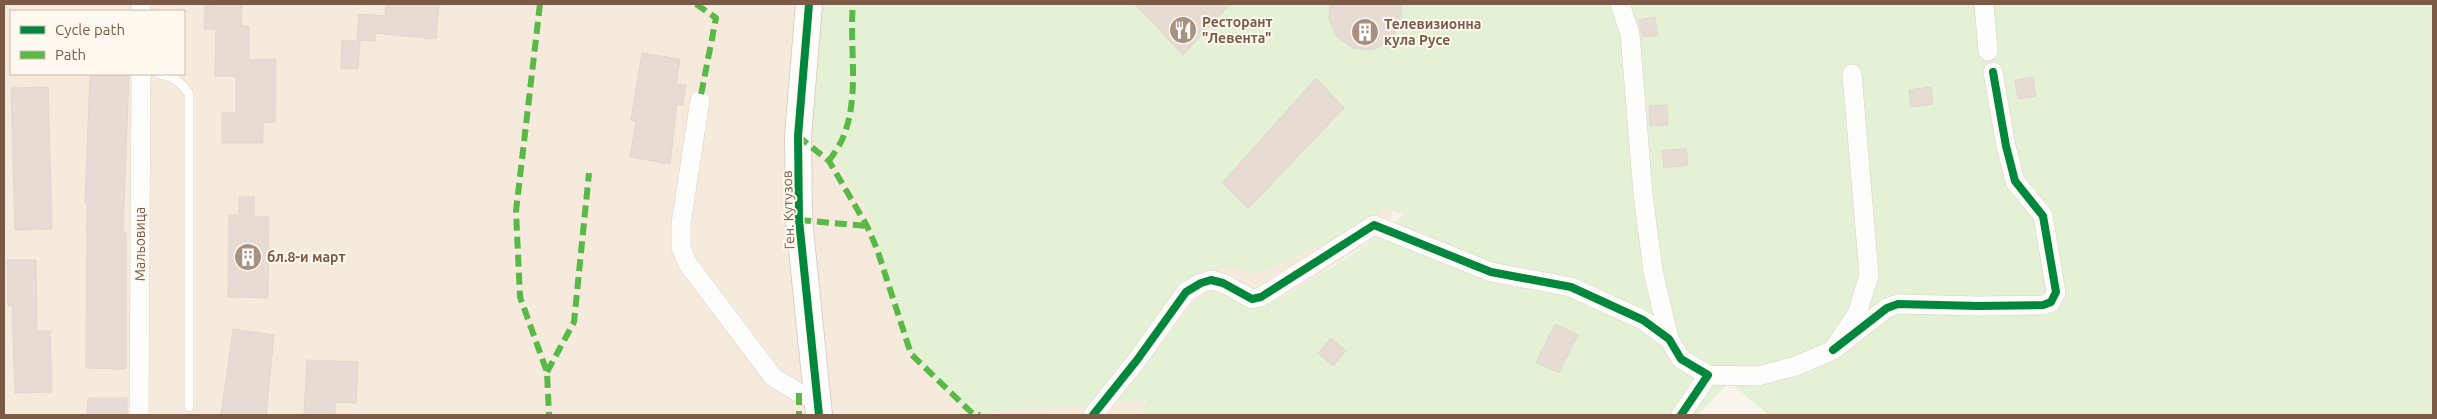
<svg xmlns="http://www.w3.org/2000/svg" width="2437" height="419" font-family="Ubuntu,sans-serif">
<rect width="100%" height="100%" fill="#f9f4ec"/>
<path fill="#f6eadc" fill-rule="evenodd" d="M4,4H1571L1402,176L1388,229L1302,286L1262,307L1215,288L1193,303L1175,325L1166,319L1141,415H4ZM11,11H184V74H11Z"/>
<path fill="#e5f1d5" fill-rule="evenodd" d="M809,4H2433V415H1769L1729,382L1698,415H1141L1146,400L973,414L911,354L877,249L868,212L833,157L813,140ZM1383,209L1404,214C1363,252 1311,281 1262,307L1215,288L1193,303L1175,325L1167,319C1194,284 1205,255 1255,274L1332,241Z"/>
<path fill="#e6dcd3" stroke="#e2d7ce" d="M242,4L241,26H249V60L276,59L275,122L263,123V143H222V113H236V76H215L216,29H204L205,5Z
M386,4H439L436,39L375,33V41L357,40L359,14L385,16Z
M1135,4H1230L1183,55Z
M1330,4H1402L1400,26L1389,42L1372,50L1353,48L1337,37L1329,20Z
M1655,17L1658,35L1642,37L1639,20Z
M342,40L360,41L358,69L341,68Z
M642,53L680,59L676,84L686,85L683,105L677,104L670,164L630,157L636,121L631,120Z
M90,74H129L123,233H126V369L86,368L87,203H85Z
M2033,77L2036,96L2018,99L2015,80Z
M1316,78L1344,108L1248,209L1222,183Z
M48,87L52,229L15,230L11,88Z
M1931,87L1933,104L1911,107L1909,90Z
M1667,105L1668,125L1650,126L1649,106Z
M1686,148L1688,165L1664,168L1662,151Z
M239,197H254V216L269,217L268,298L228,297L229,215H239Z
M7,260H36L37,331H50L52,392L15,393L12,306H8Z
M1555,324L1578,335L1559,373L1536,362Z
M233,329L274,335L266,415H221Z
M1331,338L1346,351L1333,366L1318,353Z
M307,360L358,362L356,403L335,402V415H304Z
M88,398H127V415H87Z"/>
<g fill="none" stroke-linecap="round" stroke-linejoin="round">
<g stroke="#d8d1ca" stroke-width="10">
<path id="lane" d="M159,74C173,76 181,82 189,94V407"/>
</g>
<g stroke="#d8d1ca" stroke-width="20">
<path id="street" d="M141,4V11
M1620,4L1630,34L1643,194L1653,271L1669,339
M1984,4L1988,51
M700,100L681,224V248L688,264L773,377L799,393L817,400
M1833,350L1887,308L1898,304L1978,306L2043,305L2051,302L2056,292L2043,216L2015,181L2006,146L1993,72
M1708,375L1758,376L1796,366L1833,350L1857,314L1869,275L1852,74
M139,415L141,74
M1093,415L1137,360L1186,292L1201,283L1211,280L1223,283L1252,299L1261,297L1374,225L1491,272L1571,287L1643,320L1669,339L1681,359L1708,375L1681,415"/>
</g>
<g stroke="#d9d0c8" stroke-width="28">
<path id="secondary" d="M809,4L798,136L799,220L819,415"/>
</g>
<use href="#lane" stroke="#fefdfc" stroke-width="9"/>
<use href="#street" stroke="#fefdfc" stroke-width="19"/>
<use href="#secondary" stroke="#fefdfc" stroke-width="26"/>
<path stroke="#58b947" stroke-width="6" stroke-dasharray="12 6" stroke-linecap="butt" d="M540,4L516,211L520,297L547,372L549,415
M696,4L716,18L700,100
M798,136L829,161L867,226L877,249L911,354L973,414L980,415
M829,161C834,153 841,144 844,135C860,93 849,46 853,4
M799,220L867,226
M547,372L574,322L589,173
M799,393V415"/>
<g stroke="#fff9ef" stroke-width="11">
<path id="cycleway" d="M809,4L798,136L799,220L819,415
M1833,350L1887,308L1898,304L1978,306L2043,305L2051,302L2056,292L2043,216L2015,181L2006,146L1993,72
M1093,415L1137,360L1186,292L1201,283L1211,280L1223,283L1252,299L1261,297L1374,225L1491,272L1571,287L1643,320L1669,339L1681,359L1708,375L1681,415"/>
</g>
<use href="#cycleway" stroke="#00873e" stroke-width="8"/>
</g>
<defs>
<g id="restaurant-disc" transform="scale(1.4375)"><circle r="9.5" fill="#a79181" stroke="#fff9ef"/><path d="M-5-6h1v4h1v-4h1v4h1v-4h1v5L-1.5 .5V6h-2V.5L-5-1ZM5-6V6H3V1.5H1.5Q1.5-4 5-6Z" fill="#fff"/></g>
<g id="building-disc" transform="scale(1.4375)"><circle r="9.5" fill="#a79181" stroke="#fff9ef"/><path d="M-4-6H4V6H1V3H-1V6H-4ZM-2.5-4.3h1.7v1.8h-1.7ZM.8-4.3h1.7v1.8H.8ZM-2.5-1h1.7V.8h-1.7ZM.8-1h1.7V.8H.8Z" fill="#fff"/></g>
</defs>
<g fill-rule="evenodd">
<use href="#restaurant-disc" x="1183" y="30"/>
<use href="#building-disc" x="1365" y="32"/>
<use href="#building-disc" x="248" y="257"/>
</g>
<g text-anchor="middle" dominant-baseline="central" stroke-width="4" stroke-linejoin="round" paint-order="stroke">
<g font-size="14" font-weight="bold" fill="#7b5b48" stroke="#fff9ef" text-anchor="start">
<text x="1202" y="22">Ресторант<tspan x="1202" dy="16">"Левента"</tspan></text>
<text x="1384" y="24">Телевизионна<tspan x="1384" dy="16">кула Русе</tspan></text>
<text x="267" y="257">бл.8-и март</text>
</g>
<g font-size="14" fill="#7b5b48" stroke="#fff9ef">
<text transform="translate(788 210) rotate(-92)">Ген. Кутузов</text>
<text transform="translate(140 244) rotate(-90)">Мальовица</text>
</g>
</g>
<rect width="2437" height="419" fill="none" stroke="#7b5b48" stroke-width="10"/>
<rect x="10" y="10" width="175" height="65" fill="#fff9ef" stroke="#cabaac"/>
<rect x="20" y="26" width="25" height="8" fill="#00873e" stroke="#cabaac"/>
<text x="55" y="35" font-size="15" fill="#7b5b48">Cycle path</text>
<rect x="20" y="51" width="25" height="8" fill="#58b947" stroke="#cabaac"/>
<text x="55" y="60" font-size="15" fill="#7b5b48">Path</text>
</svg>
